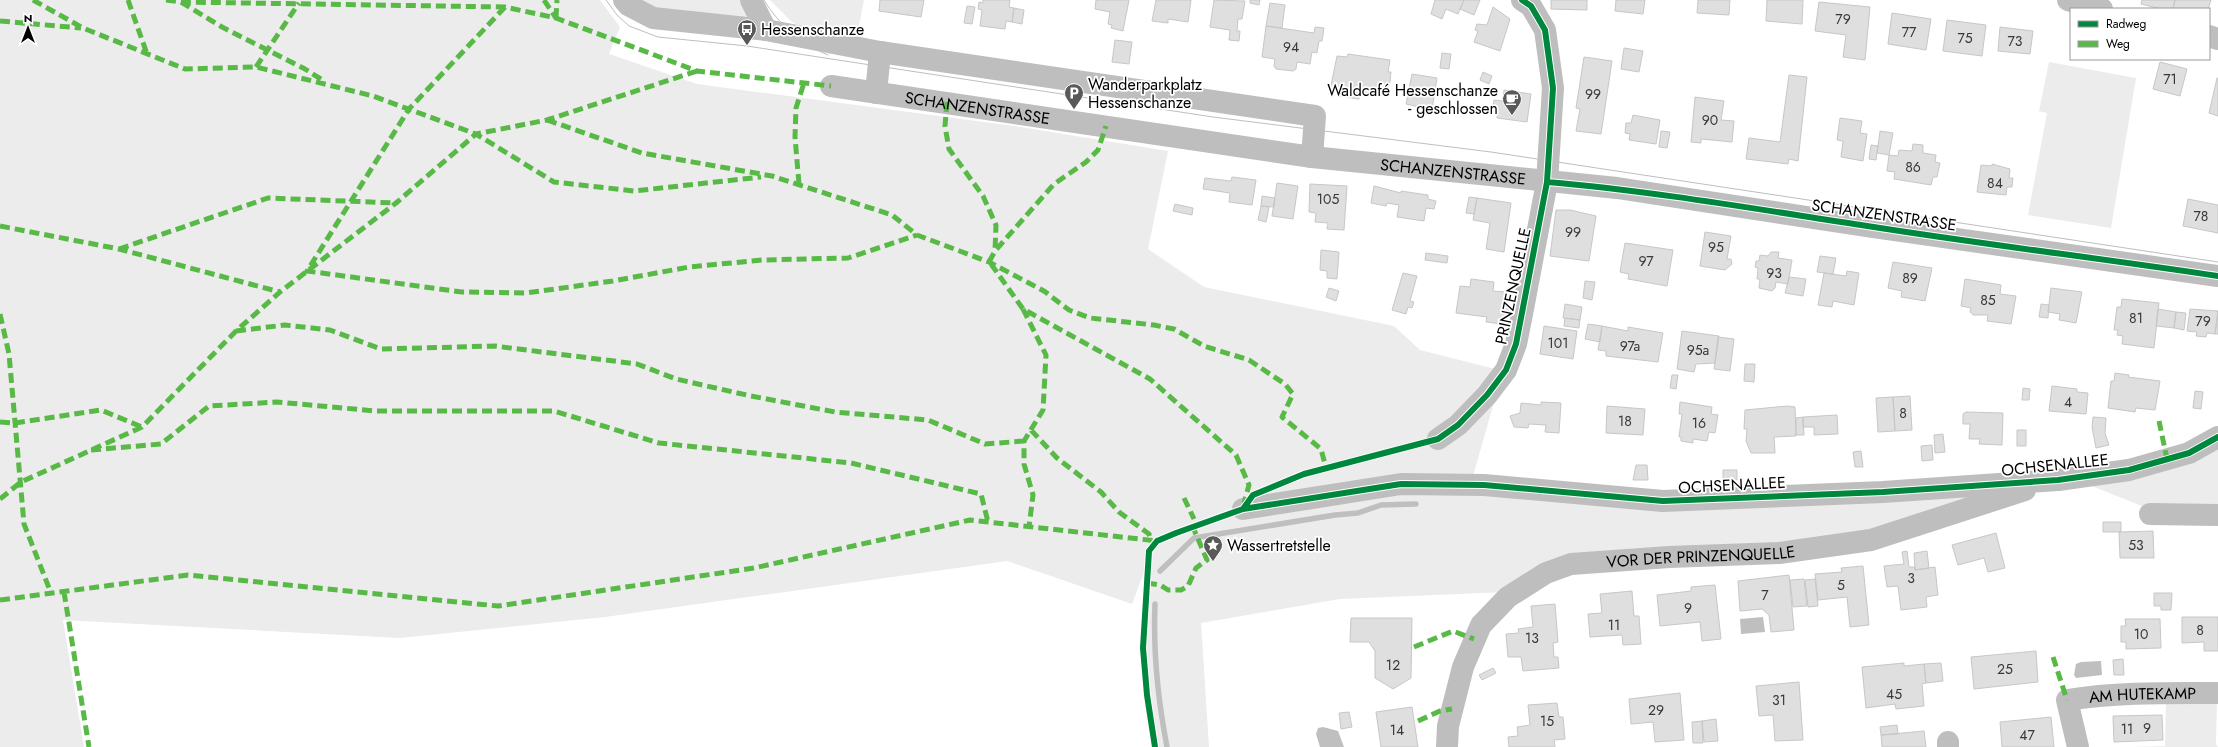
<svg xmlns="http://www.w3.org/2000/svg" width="2218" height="747" font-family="Jost,sans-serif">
<rect width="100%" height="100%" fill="#fff"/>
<path fill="#ececec" d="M0,0H600L620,27L609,54L697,84L1014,126L1168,151L1148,249L1204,287L1394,326L1420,350L1503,371L1471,483L1661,506L2021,487L1870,533L1780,548L1616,555L1506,592L1340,599L1201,623L1209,747H1158L1150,695L1146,648L1151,554L1132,604L1007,561L605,617L400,638L63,620L84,747H0Z
M634,0H744L750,12L743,22L675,18Z
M770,0H864L856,41L816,37L792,22Z
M2049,62L2136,78L2111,228L2028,215L2047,113L2039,111Z
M2218,443V511L2152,510L2084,483Z
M2166,699L2217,701L2216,744L2218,747H2129L2165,746Z"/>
<path fill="#bfbfbf" d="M1763,617L1765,632L1741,634L1740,619Z
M2101,661L2102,675L2076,678L2074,675L2076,664L2081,662Z
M1323,727L1338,731L1344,747H1320L1316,734L1318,728Z"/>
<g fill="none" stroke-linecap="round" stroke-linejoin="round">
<path stroke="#bfbfbf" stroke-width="5.5" d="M1160,571L1194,538L1335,515L1358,513L1381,505L1416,504
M1155,604C1153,652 1158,700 1167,747"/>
</g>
<path fill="#dfdfdf" stroke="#c7c7c7" d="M880,0H924L921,17L879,11Z
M983,0H1010L1009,7L1014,8L1012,22L1006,21L1005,29L980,26L982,10L978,9L979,2L983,3Z
M1096,0H1129L1123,31L1111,28L1112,25L1108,24L1110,12L1095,9Z
M1156,0H1191L1188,22L1168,19V23L1152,21Z
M1214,0L1245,1L1242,19H1238L1237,31H1240L1239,41L1229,40L1230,30L1210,27Z
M1250,0H1260L1259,5L1250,3Z
M1435,0H1464L1458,14L1446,9L1442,19L1431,14Z
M1464,0H1480L1474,15L1460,9Z
M1551,0H1587V10L1551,9Z
M1616,0H1645L1643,14L1615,11Z
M1698,0H1730L1729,15L1697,13Z
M1767,0H1803L1802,24L1766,21Z
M2142,0H2175L2173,9H2161L2141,4Z
M2175,0H2211L2208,9H2173Z
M1819,2L1870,7L1865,60L1843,57L1846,35L1815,31Z
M1270,3L1285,5L1282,28L1266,26Z
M967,6L975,7L972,24L964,23Z
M1493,7L1510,19L1500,51L1474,42L1478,31L1475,30L1477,24L1487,25Z
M1014,8L1024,10L1022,24L1012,22Z
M1892,13L1931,19L1926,50L1888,44Z
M1947,20L1986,25L1982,56L1943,51Z
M1266,26L1314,33L1315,27L1324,28L1322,41H1319L1317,53L1312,52L1310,64L1297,62L1296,69L1293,71L1276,69L1274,66L1275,59L1262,57Z
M2000,27L2033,31L2030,54L1998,51Z
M1115,40L1132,42L1129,64L1112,62Z
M1624,48L1643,51L1639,72L1621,69Z
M1442,53L1451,54L1449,69L1440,68Z
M1348,54L1390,60L1388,72H1391L1390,82L1385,96L1360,94L1359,99L1339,96L1340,91L1330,90L1337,56L1347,57Z
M1584,57L1612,61L1601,134L1576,131L1580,109L1576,108Z
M2160,62L2187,69L2180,96L2153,89Z
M1483,72L1492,76L1489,84L1480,80Z
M1412,74L1437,78L1432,110L1406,104Z
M1789,75L1807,77L1798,161L1789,159L1788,164L1746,159L1749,138L1780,142Z
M2217,78H2218V116L2209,113Z
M1504,90L1531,94L1527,122L1497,118V114L1492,113L1494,100L1503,101Z
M1695,97L1724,101L1721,120L1734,121L1732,142L1701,139V143L1691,142Z
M1633,115L1660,120L1656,144L1629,140L1630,134L1625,133L1626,123H1631Z
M1840,118L1862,121L1860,133L1867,134L1863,161L1841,157L1843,141L1837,140Z
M1661,131L1670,132L1667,148L1659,147Z
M1880,131L1893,133L1889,155L1877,153Z
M1913,144L1923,145V153L1936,155L1935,162L1940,163L1937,177H1933L1931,185L1894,179L1895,172L1887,171L1889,155L1898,156L1899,150L1912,151Z
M1871,145L1878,146L1876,160L1869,159Z
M1992,164L2010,169L2009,178H2013L2012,187H2007L2006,195L1977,192L1981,165L1992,166Z
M1232,177L1256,180L1252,205L1229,202L1230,193L1203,189L1205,178L1231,181Z
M1277,183L1298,186L1293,219L1272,216Z
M1310,184L1347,186L1344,230L1327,229L1328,223L1315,222L1316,213L1309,212Z
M1374,186L1401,193V191L1428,195V199L1436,201L1434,209L1426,208L1424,221L1397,217L1399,205L1387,203L1386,206L1371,203Z
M1262,196L1275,198L1274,207L1261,206Z
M1469,197L1477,198L1474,214L1466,213Z
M1477,198L1511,203L1504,252L1486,249L1490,223L1473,220Z
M2188,199L2218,205V233L2183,226Z
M1175,204L1193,208L1192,215L1173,211Z
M1261,206L1269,207L1266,222L1258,220Z
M1556,210H1570L1596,216L1589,261L1550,256Z
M1705,232L1731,236L1727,259H1731L1732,264L1725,270L1700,266Z
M1625,243L1673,250L1667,286L1628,279L1629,274L1620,272Z
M1321,250L1339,252L1337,279L1327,278V271L1320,270Z
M1771,252H1779L1778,258L1792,260L1788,284L1776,282L1775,288L1772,291L1759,288L1760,279H1757L1758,268L1755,267L1756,261H1759L1760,255L1768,256Z
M1426,253L1448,256L1447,263L1425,260Z
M1820,256L1836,258L1833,274L1817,272Z
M1893,262L1932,268L1925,301L1901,297L1902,291L1888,288Z
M1847,271L1859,273L1854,305L1833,301L1832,307L1818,305L1824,273L1846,276Z
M1403,273L1417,276L1410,301L1414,302L1412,308L1408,307L1406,314L1392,310Z
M1789,277L1806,279L1803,296L1785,293Z
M1471,279L1494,282L1493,291L1507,292L1505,304H1509L1508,311H1505L1503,324L1486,322L1487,317L1456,313L1460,286L1470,287Z
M1965,279L2001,285L2000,294L2016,296L2011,324L1987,321L1988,315H1973L1970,312L1971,308L1961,306Z
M1585,281L1595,282L1592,300L1583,298Z
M1329,288L1339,291L1336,301L1326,297Z
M2051,288L2082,292L2076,323L2059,320L2060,314L2048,312Z
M2122,299L2159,303L2154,348L2122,344L2123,336L2117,335L2118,330H2114L2117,307H2121Z
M1565,304L1582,307L1580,320L1563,318Z
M2041,304L2049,305L2048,318L2039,317Z
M2158,309L2176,312L2174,328L2156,326Z
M2190,309L2218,311L2215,334L2207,333L2206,337L2196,336L2197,332L2187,331Z
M2218,311V334H2215Z
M2176,312L2186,313L2184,330L2174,328Z
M1565,318L1580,320L1579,328L1564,326Z
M1588,324L1602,326L1600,342L1585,339Z
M1544,326L1577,331L1573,359L1540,354Z
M1602,326L1628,331V327L1663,333L1658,362L1606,356V351L1598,350Z
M1682,331L1719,336L1715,363L1696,364L1694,372L1677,369Z
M1718,337L1734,339L1730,371L1714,369Z
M1745,364H1755L1754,382L1744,381Z
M2115,373L2129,375L2128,377L2160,381L2155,410L2136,408L2135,412L2108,408L2111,381H2114Z
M1672,375H1678L1676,389L1670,388Z
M2052,386L2077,389V392L2088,393L2086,414L2049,411Z
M2023,388L2030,389L2029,400H2022Z
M2195,391L2203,392L2201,409L2193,408Z
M1910,396L1912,430L1895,431L1893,397Z
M1893,397L1895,431L1878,432L1876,398Z
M1541,402L1561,403L1559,433L1545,432L1546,425L1529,424L1528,428L1514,427L1510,416L1520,413L1521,403L1541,405Z
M1680,402L1712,407L1711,414L1718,415L1715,433L1709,432L1707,441L1693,439V443L1681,441V437H1679L1682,414H1679Z
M1607,406L1645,409L1643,435L1606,433Z
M1787,406L1795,407L1796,436L1774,437L1775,453H1751L1746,441L1747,429H1744L1745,410Z
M1966,412L2003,413L2002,445L1979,444L1980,439H1969L1970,424H1963V414Z
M1837,415L1838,434L1814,435V427H1803V417Z
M1803,417L1804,435H1796V418Z
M2093,417L2106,418L2105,433L2109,445L2096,448L2092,427Z
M2017,430H2026V446H2017Z
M1943,434L1945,452L1935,453L1934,435Z
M1932,445L1933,460L1922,461L1921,446Z
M1861,451L1863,467H1855L1853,452Z
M1636,465H1647L1648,480H1633Z
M1723,470H1737V480H1723Z
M2103,522H2121V532H2103Z
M2153,531L2154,558H2120L2119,532Z
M1996,533L2005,568L1988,572L1984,558L1958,565L1952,545Z
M1907,551L1909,567H1915V570L1935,567L1938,595L1926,597L1927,607L1901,610L1898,586L1887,587L1884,566L1904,564L1902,552Z
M1927,551L1929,568L1915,570L1914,553Z
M1863,566L1869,625L1850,627L1847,597L1818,600L1815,574L1842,572L1841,568Z
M1789,575L1794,630L1771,632L1769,615L1762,609L1740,611L1738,581Z
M1804,579L1807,606L1793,607L1790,580Z
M1815,579L1818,606L1808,607L1805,580Z
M1715,585L1721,639L1702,641L1700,622L1660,626L1657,595L1691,591V587Z
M1632,591L1634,616H1639L1641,644L1623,645L1622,635L1590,637L1588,614L1602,613L1600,594Z
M2154,593H2172L2171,610H2161V606H2154Z
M1555,604L1558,642L1553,643L1554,657H1558L1559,668L1523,671L1521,657H1508L1506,634L1519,633L1518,629L1533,627L1531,606Z
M2182,617H2218V651H2204V642L2182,643Z
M1351,618H1412L1411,678L1393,689L1375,678V651L1369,642H1350Z
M2125,619H2160L2161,648L2126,649V642H2121V626H2126Z
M2036,651L2038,682L1974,689L1971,657Z
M2123,659L2124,675H2114L2113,660Z
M1904,663V666L1924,664L1926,683L1922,684L1924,706L1896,709L1895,704L1866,708L1862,667Z
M1941,663L1943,681L1926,683L1924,664Z
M1493,668L1496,673L1482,680L1479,675Z
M1799,682L1803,740L1775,741L1773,715L1759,716L1756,686Z
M1680,693L1684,740L1655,742L1653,722L1631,724L1629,699Z
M1557,703L1559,717H1563L1565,739L1554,740L1555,747H1509L1508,737L1518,736L1517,727L1530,725L1528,705Z
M1412,707L1418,747H1381L1376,712Z
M1349,712L1352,727L1341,729L1339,713Z
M2162,715L2163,740L2114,742L2113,716Z
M2051,717L2054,747H2002L2000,722Z
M1716,719L1718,741L1704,742L1702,721Z
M1702,721L1703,743H1693L1692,722Z
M1897,725L1898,734L1881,735L1880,727Z
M1924,731L1926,747H1882L1881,735Z"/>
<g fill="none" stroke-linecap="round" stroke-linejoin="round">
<g stroke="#bebebe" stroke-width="22">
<path d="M624,0L628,5L653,18L766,30L880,52"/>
<path d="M751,0L766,30"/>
<path d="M2068,0L2102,9"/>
<path d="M2209,36L2218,39"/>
<path id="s1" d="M831,86L1312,157L1617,188L1872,227L2218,276"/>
<path d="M876,93L880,52L1315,116L1312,157"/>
<path d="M1438,439L1458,425L1487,395L1506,370L1516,344L1522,314L1547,182L1553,88L1545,30L1531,6L1522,0"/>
<path d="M1243,509L1401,484L1484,485L1663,501L1883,492L2058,480L2129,470L2189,453L2218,437"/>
<path d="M2150,514L2218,515"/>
<path d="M1948,742V747"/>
<path id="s2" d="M1447,747L1448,726L1463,667L1481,625L1508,597L1546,573L1571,564L1669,557L1779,553L1871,540L2025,490"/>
<path id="s3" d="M2078,747L2067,700C2117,692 2167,693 2218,693"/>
</g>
<path stroke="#bebebe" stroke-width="1" d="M606,0L617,15L629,26L658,37L747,46L838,60L1213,117L1491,152L2218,262
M764,0C778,24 803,45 828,55"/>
<path stroke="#58b947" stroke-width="5" stroke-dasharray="10 5" stroke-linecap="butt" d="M33,0L83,28L185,69L256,67L373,96L476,134L554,182L634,191L761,177
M128,0L147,54
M166,0L181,2L505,7L556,18L697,71L831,86
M544,0L556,18
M181,2L222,27L305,69L324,81
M505,7L409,109L307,271L462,292L526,293L613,281L689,267L762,260L848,258L917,235
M556,18L557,0
M0,21L81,28
M256,67L299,3
M947,102L945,126L949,149L983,196L996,225L995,251
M547,120L642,153L772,176L892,215L917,235L989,262L1044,291L1069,310L1090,318L1154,325L1174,329L1204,346L1249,360L1285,384L1293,394L1282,417L1321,449L1326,468
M799,184L795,137L796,108L804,83
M0,226L119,249L280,292
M119,249L268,198L396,203
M989,262L995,251L1054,184L1086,162L1098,150L1106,126
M991,264L1023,309L1150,379L1236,455L1249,485L1244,503
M1023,309L1046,355L1043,410L1024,441V464L1033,495L1029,527
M0,314L9,354L24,524L51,593
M236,331L285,325L330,330L381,349L495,346L637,364L676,379L751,396L835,412L928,420L985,444L1024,441
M2159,421L2167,459
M0,422L15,423L101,410L142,427
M1031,430L1057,458L1101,492L1119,512L1149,534L1151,541
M91,450L161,444L209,406L277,402L376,411H554L659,443L851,463L981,494L988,522
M1184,498L1194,519
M0,499L21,482L142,427L236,331L280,292L396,203L476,134L547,120L697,71
M1147,583L1160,585L1168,590H1181L1188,586L1196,568L1207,560L1192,525
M64,592L89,747
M0,600L188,575L498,606L754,568L970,520L1157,541
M1414,647L1453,631L1474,639
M2053,657L2067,700
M1418,721L1440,711L1452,709"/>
<g stroke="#fff" stroke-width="8">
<path id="cycleway" d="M1547,182C1652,191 1756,209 1861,225C1979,244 2099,258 2218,276
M1243,509L1253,495L1304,474L1438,439L1458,425L1487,395L1506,370L1516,344L1547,182L1553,88L1545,30L1531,6L1522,0
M1155,747L1147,695L1143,648L1149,551L1157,541L1176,533L1243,509L1401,484L1484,485L1663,501L1883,492L2058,480L2129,470L2189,453L2218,437"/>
</g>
<use href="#cycleway" stroke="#00873e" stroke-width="6"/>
</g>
<defs>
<g id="bus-pin" transform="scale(1)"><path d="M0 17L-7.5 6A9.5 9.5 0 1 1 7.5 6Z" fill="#595959" stroke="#fff"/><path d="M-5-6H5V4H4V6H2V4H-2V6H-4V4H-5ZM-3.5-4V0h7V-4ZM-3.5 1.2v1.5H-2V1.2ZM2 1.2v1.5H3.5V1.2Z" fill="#fff"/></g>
<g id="parking-pin" transform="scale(1)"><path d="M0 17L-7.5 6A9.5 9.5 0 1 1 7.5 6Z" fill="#595959" stroke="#fff"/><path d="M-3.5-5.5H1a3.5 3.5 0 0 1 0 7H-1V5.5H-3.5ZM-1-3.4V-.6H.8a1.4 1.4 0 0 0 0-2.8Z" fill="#fff"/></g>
<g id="cafe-pin" transform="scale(1)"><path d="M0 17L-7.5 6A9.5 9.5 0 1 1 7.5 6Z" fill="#595959" stroke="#fff"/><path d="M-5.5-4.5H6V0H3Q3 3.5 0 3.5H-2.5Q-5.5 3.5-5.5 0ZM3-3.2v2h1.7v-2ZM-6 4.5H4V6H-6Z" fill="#fff"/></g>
<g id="sight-pin" transform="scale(1)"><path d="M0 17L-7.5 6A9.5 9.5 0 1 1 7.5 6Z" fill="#595959" stroke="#fff"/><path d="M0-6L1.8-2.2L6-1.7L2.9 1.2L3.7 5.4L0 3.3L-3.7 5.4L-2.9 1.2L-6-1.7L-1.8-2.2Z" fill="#fff"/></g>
</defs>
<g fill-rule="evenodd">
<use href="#bus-pin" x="747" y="29"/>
<use href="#parking-pin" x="1074" y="93"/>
<use href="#cafe-pin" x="1512" y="99"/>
<use href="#sight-pin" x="1213" y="545"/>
</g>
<g text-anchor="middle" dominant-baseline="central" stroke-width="3.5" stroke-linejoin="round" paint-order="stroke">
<g font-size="14" fill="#383838">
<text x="1843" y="19">79</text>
<text x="1909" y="32">77</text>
<text x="1965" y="38">75</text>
<text x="2015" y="41">73</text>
<text x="1291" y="47">94</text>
<text x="2170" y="79">71</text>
<text x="1593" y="94">99</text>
<text x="1710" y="120">90</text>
<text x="1913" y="167">86</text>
<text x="1995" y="183">84</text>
<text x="1328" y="199">105</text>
<text x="2201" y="216">78</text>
<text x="1573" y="232">99</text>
<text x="1716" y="247">95</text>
<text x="1646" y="261">97</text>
<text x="1774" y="273">93</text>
<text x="1910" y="278">89</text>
<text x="1988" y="300">85</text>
<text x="2136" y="318">81</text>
<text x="2203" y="321">79</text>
<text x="1558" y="343">101</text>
<text x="1630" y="346">97a</text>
<text x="1698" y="350">95a</text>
<text x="2068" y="402">4</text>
<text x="1903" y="413">8</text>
<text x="1625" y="421">18</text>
<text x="1699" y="423">16</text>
<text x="2136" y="545">53</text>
<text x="1911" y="578">3</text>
<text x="1841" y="585">5</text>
<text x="1765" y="595">7</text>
<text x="1688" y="608">9</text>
<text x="1614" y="625">11</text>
<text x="2200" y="630">8</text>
<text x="2141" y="634">10</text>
<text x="1532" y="638">13</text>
<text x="1393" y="665">12</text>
<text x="2005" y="669">25</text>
<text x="1894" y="694">45</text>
<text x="1779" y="700">31</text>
<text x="1656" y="710">29</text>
<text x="1547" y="721">15</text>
<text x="2147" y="728">9</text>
<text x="2127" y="729">11</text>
<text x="1397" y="730">14</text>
<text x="2027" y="735">47</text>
</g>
<g font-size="16" fill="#000" stroke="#fff" text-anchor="start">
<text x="761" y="29">Hessenschanze</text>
<text x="1088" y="84">Wanderparkplatz<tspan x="1088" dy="18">Hessenschanze</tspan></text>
<text x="1498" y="90" text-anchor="end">Waldcafé Hessenschanze<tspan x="1498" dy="18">- geschlossen</tspan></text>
<text x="1227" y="545">Wassertretstelle</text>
</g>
<g font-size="16" fill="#000" stroke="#fff">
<text stroke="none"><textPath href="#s1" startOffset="148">SCHANZENSTRASSE</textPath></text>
<text stroke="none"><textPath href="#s1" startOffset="628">SCHANZENSTRASSE</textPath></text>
<text transform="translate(1884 215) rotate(8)">SCHANZENSTRASSE</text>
<text transform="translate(1513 286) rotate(-78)">PRINZENQUELLE</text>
<text transform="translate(2055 465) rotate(-6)">OCHSENALLEE</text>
<text transform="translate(1732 485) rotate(-3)">OCHSENALLEE</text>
<text stroke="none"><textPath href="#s2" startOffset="368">VOR DER PRINZENQUELLE</textPath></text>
<text stroke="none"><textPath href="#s3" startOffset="124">AM HUTEKAMP</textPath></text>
</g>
</g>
<rect x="2070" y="8" width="140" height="52" fill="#ffffff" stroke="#999999"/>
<rect x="2078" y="21" width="20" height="6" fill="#00873e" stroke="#999999"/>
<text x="2106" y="28" font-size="12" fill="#000000">Radweg</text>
<rect x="2078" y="41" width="20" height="6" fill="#58b947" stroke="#999999"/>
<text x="2106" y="48" font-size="12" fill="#000000">Weg</text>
<g transform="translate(28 28)" stroke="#ffffff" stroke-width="3" paint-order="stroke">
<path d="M0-3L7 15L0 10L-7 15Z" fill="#000000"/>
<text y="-6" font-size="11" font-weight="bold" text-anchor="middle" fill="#000000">N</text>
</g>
</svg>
